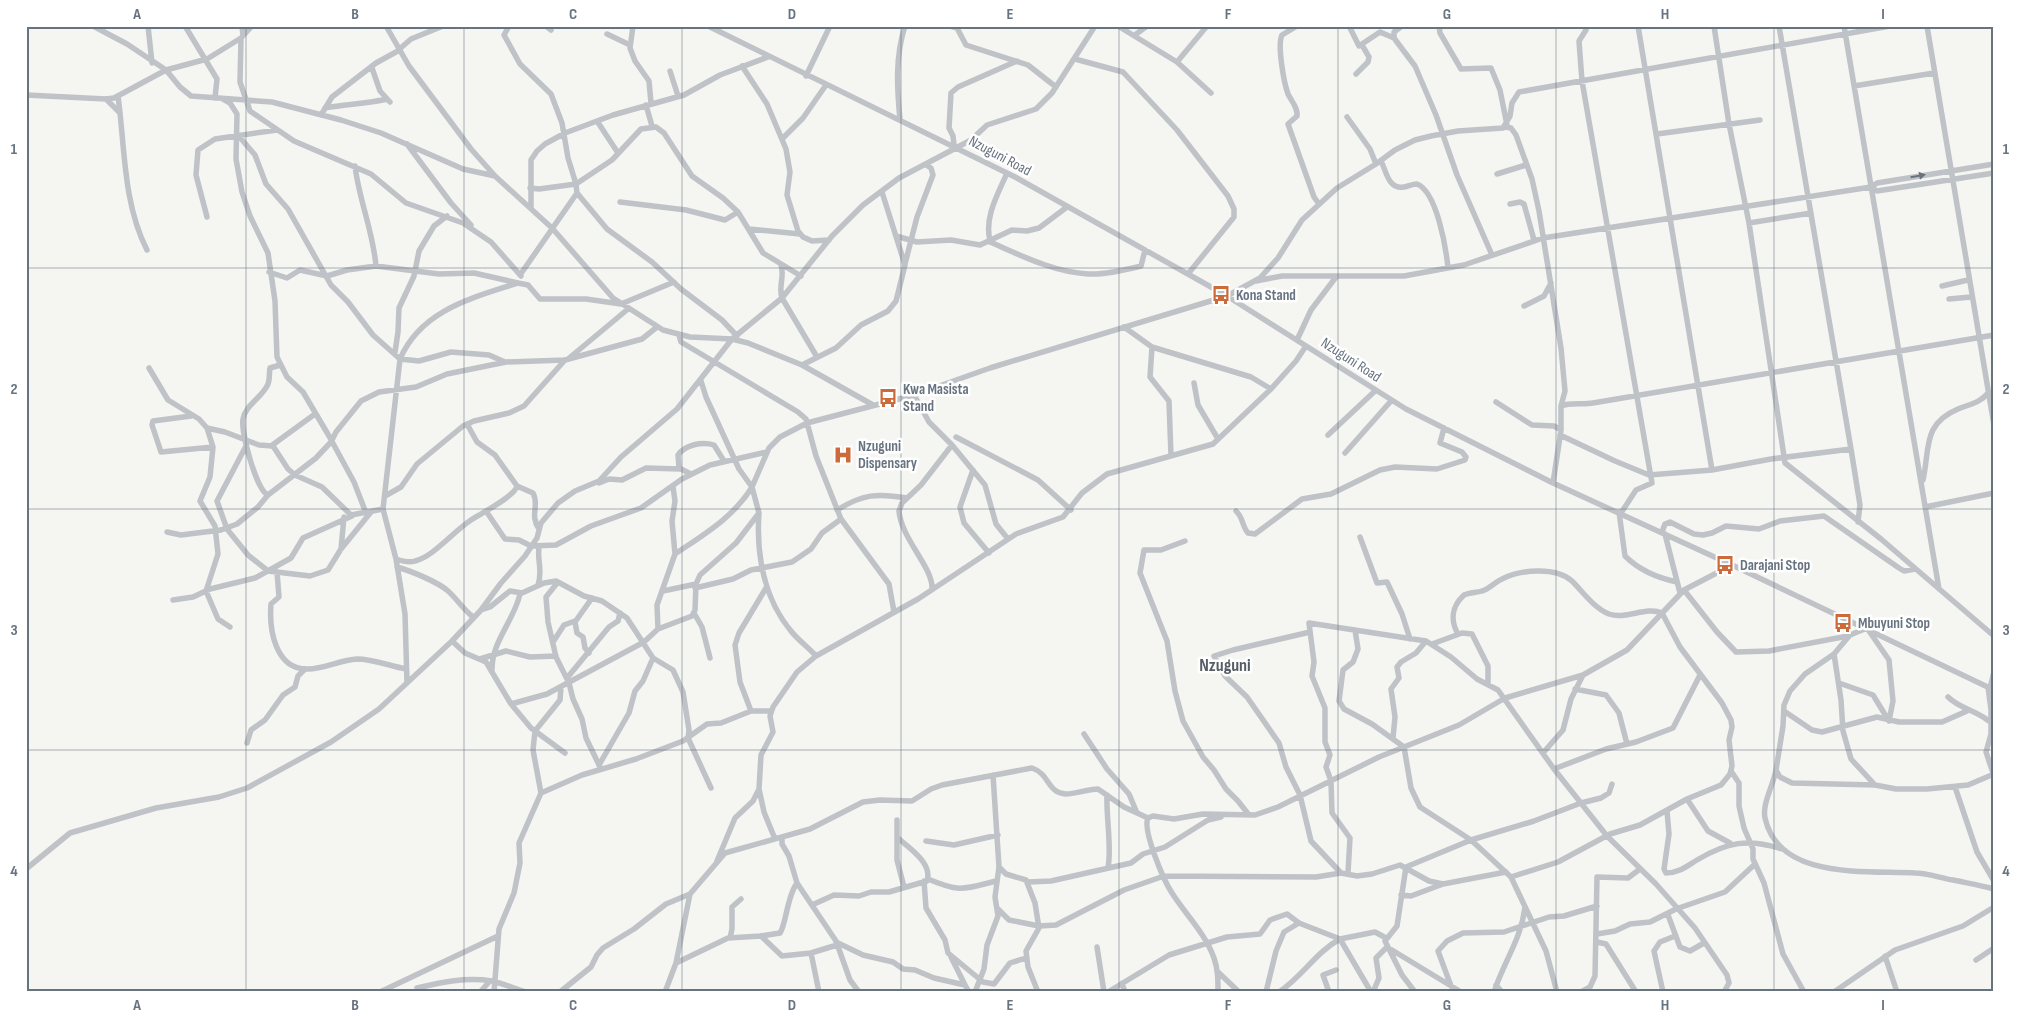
<svg xmlns="http://www.w3.org/2000/svg" width="2020" height="1018" font-family="'Sofia Sans Condensed',sans-serif">
<rect width="100%" height="100%" fill="#f5f5f2"/>
<g fill="none" stroke-linecap="round" stroke-linejoin="round">
<path stroke="#bfc2c6" stroke-width="5.5" d="M93,26L127,44L166,70L180,87L191,96L272,102L341,120L381,133L463,169L495,176
M148,26L152,63
M185,26L217,79L215,98
M242,26L243,36
M386,26L409,66L471,149L495,176L552,228L613,298L663,330L690,337L732,339L748,343L802,365L873,405
M509,26L504,35L520,64L551,94L562,123L568,158L576,184L539,189L530,188
M546,26L551,30
M633,26L630,48L635,61L649,81L651,103
M708,26L1015,177L1227,296L1406,409L1553,483L1732,565L1994,690
M950,26L957,28L966,45L1028,65L1056,87
M1118,26L1177,62L1207,26
M1297,26L1282,35C1277,45 1284,83 1288,94C1292,102 1298,108 1297,116L1288,124L1314,197L1319,204
M1349,26L1359,46L1380,32L1394,38L1415,66L1436,115L1457,175L1492,255
M1439,26L1440,33L1461,69L1491,68L1500,90L1507,125
M1638,26L1712,470
M1714,26L1729,124L1749,223L1785,463L1881,539L1994,636
M1779,26L1851,449L1860,505L1858,522
M1844,26L1939,589
M1927,26L1994,425
M1586,30L1579,41L1582,81L1652,483L1636,490L1621,513
M607,34L630,45
M1135,35L1147,26
M241,38L240,82L250,111L294,141L371,174L406,203L463,223L491,242L521,276
M1394,38V32L1402,26
M1075,59L1123,72L1177,130L1228,196L1234,209V217L1188,274
M1177,62L1211,93
M742,66L767,104L786,149L790,172L787,195L798,231L803,237L812,241L829,240
M372,68L380,91L390,102
M670,71L678,96
M1356,74L1368,62L1369,57L1362,45
M806,76L830,26
M1854,86L1934,73
M26,95L106,99L114,98L166,70L207,59L241,38L252,26
M118,96C125,147 123,203 147,250
M106,99L120,113
M223,99L230,103L237,114L236,159L242,192L250,216L268,253L275,301L277,357L287,377L303,392L329,436L354,482L366,513
M646,105L652,126
M325,108C346,104 366,104 387,99
M321,115L332,97L376,63L396,52L411,39L443,26
M1347,117L1370,149L1376,164
M900,120C897,88 895,57 905,26
M597,121L618,153
M1505,127L1511,128L1516,135L1532,179L1539,211L1561,348L1565,391L1561,406V430L1553,483
M237,134L255,155L266,184L288,209L331,285L348,302L373,335L400,359L419,361L451,352L489,355L505,362
M1657,134L1760,120
M782,139L803,118L826,85
M407,144L451,203L471,225
M954,145L953,136L949,128L951,93L958,87L1017,61
M1381,161C1386,170 1388,190 1404,187C1409,186 1412,184 1417,184C1437,192 1446,248 1448,268
M355,166C359,200 373,231 376,266
M1497,174L1526,165
M1871,187L1877,191L1994,173
M577,193L607,229L652,262L681,289L722,320L737,336
M620,202L686,210L725,220L738,212
M1510,204L1520,202L1524,204L1534,240
M531,208V160L537,151L545,144L565,133L613,115L684,95L720,75L768,57
M207,217L196,175L198,150L215,139L277,130
M1749,223L1811,213
M749,229L800,234
M896,236L917,242L951,240L980,245L1012,230L1027,231L1039,228L1067,207
M988,241C1020,255 1053,272 1088,274C1104,275 1125,270 1141,266L1145,250
M990,241C984,217 998,194 1007,173
M905,264L917,217L933,175L931,168L926,165
M781,265C785,277 778,286 782,298L817,357
M269,272L287,278L300,270L327,276L347,270L376,266L439,274L474,273L518,283
M520,275L577,193L576,184L612,160L641,129L656,127L664,133L692,176L723,198L738,212L763,253L801,276
M1256,281L1282,276H1404L1464,265L1543,238L1871,187L1877,183L1994,164
M1942,286L1968,280
M1949,299L1971,297
M1524,306L1544,296L1551,283
M1124,327L1152,347L1251,377L1271,389
M679,335L681,342L798,412L806,419L816,456L841,519L889,584L894,612
M1297,340L1311,310L1336,277
M1152,347L1150,377L1169,401L1171,456
M395,352L398,332L399,308L414,276L419,251L434,226L447,216
M568,359L628,309
M802,365L836,348L861,325L888,311L896,301L905,265L882,192
M149,368L168,400L199,419L207,428L225,432L259,445L273,446L288,469L295,475L322,487L351,515L383,509
M1194,383L1198,405L1218,439
M914,395L929,422L952,445L985,485L996,524L1008,539
M1496,402L1532,425L1554,426L1561,430
M1561,406C1570,402 1583,405 1593,403L1994,335
M191,416L153,421L152,425L161,452L213,447
M467,424L477,442L495,455L517,486L533,493C540,506 529,514 539,529
M207,428L213,447L210,477L200,501L215,526L218,554L206,591L218,619L230,627
M1328,435L1375,391
M1560,435L1615,461L1649,475L1712,470L1771,459L1851,449
M956,437L1038,480L1071,510
M246,446L217,501L227,529L248,555L268,571L310,576L328,570L341,549L371,512
M271,446L315,414
M1345,453L1391,401
M973,470L960,507L964,523L989,553
M691,474L679,468L678,455C685,445 702,441 714,445L724,461
M1923,480C1930,449 1922,424 1958,409C1970,404 1980,403 1988,393
M599,483L609,479L622,480L646,468L680,469
M268,495C256,490 241,432 243,419C245,405 263,397 268,384C270,379 269,373 270,368L280,365
M385,496L401,487L417,464L463,426L474,421L509,413L524,406L565,360
M1925,507L1994,493
M837,510C863,494 877,493 907,498
M486,511L505,539L519,540L531,546L556,545L591,526L641,508L682,479L710,465L767,452
M1236,511C1243,517 1242,526 1248,533L1255,534L1302,499L1331,494L1380,470L1395,467L1437,469L1465,460L1466,457L1462,452L1440,443L1444,428
M1619,512L1625,556C1639,570 1658,578 1677,582
M759,513C756,554 764,599 791,631C798,640 808,647 816,656
M167,532L181,535L221,530L237,524L258,507L268,495L316,458L331,442L336,432L361,401L379,392L416,387L447,374L506,362L565,360L642,339L657,327
M1662,532L1665,524L1670,522L1694,534L1703,535L1712,533L1726,526L1759,529L1780,521L1824,516L1899,568L1904,571L1915,569
M1665,534L1680,593
M1360,537L1377,583L1387,582L1402,614L1410,639
M1185,541L1161,550H1144L1140,573L1167,641L1175,691L1183,721L1203,757L1214,770L1226,789L1238,801L1249,815
M341,549L344,517
M675,554C703,535 734,517 752,487L739,469L706,397L701,381
M396,559C402,561 409,563 415,561C433,557 454,531 471,520C482,513 515,496 517,486
M397,567C411,571 438,582 448,591C457,599 463,609 473,617
M277,572L279,597L271,604C269,629 275,670 308,669C324,669 340,660 357,659C373,659 390,666 406,669
M558,582L546,597L548,622L556,657L569,683L573,699L582,719L586,738L601,769
M538,585C543,571 537,561 539,547
M695,588L733,579L751,570L792,562L811,549L822,533L841,519
M932,588C933,568 901,538 899,511L902,503L921,485L952,445
M1684,590L1717,632L1736,652L1769,651L1848,636
M663,591L696,584
M173,600L193,597L210,589L255,578L291,558L303,538L352,516
M481,610L490,607L510,591L522,593L544,583L556,581L584,596L602,601L627,618L653,658L673,670L683,692L689,730L688,738L711,788
M694,613L702,627L710,658
M658,629L657,605L675,554L672,521L675,501L673,487
M1355,630L1358,649L1353,662L1343,670L1339,701L1344,709L1372,724L1404,747L1411,788L1420,807L1471,840L1511,877L1546,951L1557,992
M1310,632L1233,650L1214,656L1225,676L1247,697L1279,743L1286,767L1300,795L1311,841L1341,873
M1458,634C1450,620 1452,606 1464,595C1470,592 1476,593 1482,591C1489,589 1495,582 1502,579C1520,570 1555,566 1572,581C1583,592 1594,608 1609,614C1626,620 1646,606 1662,613L1680,647L1722,703L1731,720L1732,727L1729,740L1732,766L1730,774L1721,785L1687,799L1640,825L1610,834L1558,862L1511,877
M452,641L465,653L486,662L511,704L531,728L565,753
M553,642L564,625L575,621
M1432,644L1462,633L1472,634L1488,666V684
M589,653L585,648L583,637L577,633L575,622L592,598
M1834,654L1841,700L1843,731L1851,759L1875,785
M480,659L506,651L530,657L556,656
M492,671C491,642 514,621 520,594
M567,678L609,627L618,621L620,613
M407,683L405,614L396,559L383,509L400,359C421,310 472,298 518,283L528,285L540,299H586L621,304L674,282
M1839,683L1873,695L1889,721
M1988,687L1991,710V734L1986,752L1994,776
M1990,688L1994,672
M1575,689L1606,695L1619,713L1627,744
M1948,697C1961,710 1980,711 1992,724
M511,704L547,694L644,642L658,629L692,616L695,610L696,584L700,575L736,543L759,513L752,487L769,448L780,437L807,423L914,395L990,368L1227,296L1260,278L1278,258L1302,220L1337,188L1376,164L1395,150L1415,140L1431,136L1458,131L1503,128L1510,116L1512,103L1519,92L1890,26
M751,711L740,682L735,645L739,633L766,588
M1784,711L1812,730L1822,732L1877,717L1899,722H1942L1967,711
M1889,721L1893,701L1889,660L1867,628L1850,635L1834,654L1805,674L1790,691L1784,705L1783,726L1776,770L1780,777L1792,783L1875,785L1896,789H1927L1968,785L1994,774
M1084,734L1107,769L1129,794L1137,813
M1393,738L1395,717L1391,689L1399,678L1397,667L1401,662L1416,653L1426,641
M247,743L251,730L265,720L283,695L295,687L298,676L305,669
M1543,753L1563,730L1571,699L1583,675
M599,765L629,713L635,691L643,681L653,658
M1554,769L1606,749L1636,742L1673,728L1700,675
M1776,770C1773,786 1762,804 1765,818C1779,881 1868,870 1915,873C1928,873 1940,878 1953,880C1967,883 1980,885 1994,889
M1731,771L1739,783V806L1744,828L1753,849V859L1764,883L1783,954L1804,992
M1955,787L1977,852L1994,881
M759,789L764,812L775,839
M541,793L582,775L636,759L683,741L707,724L721,723L751,711H771
M1107,795C1106,818 1112,847 1108,868
M1687,799L1708,831L1730,843
M1667,811L1669,834L1664,869L1666,873C1679,873 1687,866 1697,860C1727,842 1748,838 1782,849
M897,820V860L904,887
M782,838V844L789,856L797,883L836,941L850,980L859,992
M926,841L954,845L998,835
M717,861L735,818L753,801L759,789L761,755L773,732L770,716L773,707L797,672L816,656L918,599L1016,534L1063,517L1082,493L1107,474L1213,444L1271,389L1296,361L1306,346
M999,867L1006,874L1026,880L1035,903L1039,928L1026,951L1028,967L1038,992
M26,869L70,833L156,808L219,797L247,788L331,742L379,709L452,641L481,610L501,583L525,556L537,538L541,523L558,503L575,491L599,481L621,457L677,409L732,339L782,298L832,236L863,205L899,178L971,140L987,125L1036,109L1052,93L1095,26
M1348,873L1350,838L1332,813L1331,781L1326,767L1330,755L1325,742V708L1312,676L1314,662L1309,623L1426,641L1451,657L1477,679L1498,690L1554,769L1607,836L1656,884L1695,928L1727,975L1729,983L1724,992
M928,879C961,893 964,889 996,881
M924,881L926,908L945,940L948,953L983,982L994,984L1010,963L1026,958
M1028,882L1051,881L1131,863L1143,854L1165,847L1208,820L1221,817
M1401,895L1411,896L1443,884L1506,872
M812,905L834,895L859,896L871,892H889L927,881C933,863 909,848 898,838
M998,909L1009,920L1039,926L1056,925L1124,890L1164,876L1316,877L1341,873L1357,876L1372,874L1400,865L1429,881L1443,884
M1668,915L1680,947L1690,951L1704,943
M1597,934L1615,931L1630,924L1650,922L1676,909L1725,892L1755,864
M761,936L782,956L811,953L837,945
M730,938L732,929V907L741,899
M836,942L863,955L893,962L903,969L915,970L934,978L965,985L969,992
M1597,942L1606,944L1636,992
M1097,947L1104,992
M811,953L819,992
M1885,956L1897,992
M951,957L965,985
M1976,960L1994,948
M676,963L728,938L761,936L780,933C786,925 787,896 797,883
M1218,972L1239,992
M1122,983L1125,992
M1496,985L1502,992
M1451,986L1438,951L1447,941L1463,933L1504,932L1549,917L1564,916L1597,906
M417,988C443,982 465,977 492,981C503,983 514,989 526,992
M380,992L498,936
M480,992L490,981
M494,992L499,929L514,893L520,863L519,843L541,793L533,750L535,731L560,700L561,687
M560,992L591,967L597,955L603,948L634,929L666,904L690,894
M665,992L676,963L690,894L725,853L810,829L863,802L880,800L912,801L931,789L942,785L1032,768C1050,774 1047,793 1066,794C1076,794 1087,789 1098,789L1124,807L1148,818
M975,992L984,969L987,945L998,916L995,897L999,867L993,775
M1108,992L1169,955L1227,937L1260,934L1270,920L1287,914L1299,923L1340,939L1375,932L1386,938
M1218,992C1218,980 1218,969 1214,958C1205,933 1186,915 1172,893C1164,881 1142,830 1148,818L1153,816L1174,819L1203,814L1255,815L1278,807L1379,757L1459,725L1505,698L1583,675L1627,650L1684,590L1732,565
M1266,992L1276,951L1284,932L1299,923
M1279,992C1302,977 1316,952 1340,939L1371,992
M1329,992L1323,975L1336,970
M1373,992L1379,978L1376,958L1387,947L1461,992
M1415,992L1402,975L1385,941L1397,926L1406,867L1471,840L1534,821L1581,803L1601,798L1609,793L1612,784
M1494,992C1504,961 1521,940 1525,907
M1581,992L1590,987L1595,976L1597,877L1628,878L1640,869
M1663,992L1654,951L1660,942L1675,936
M1768,992H1804
M1834,992L1895,950L1963,926L1994,907"/>
</g>
<defs><path id="oneway-solid" d="M-6-.8H1V-3.2L6.5 0L1 3.2V.8H-6Z" transform="scale(1.25)"/></defs>
<use fill="#687380" href="#oneway-solid" transform="translate(1918 176) rotate(-10)"/>
<path fill="none" stroke="#687380" stroke-width="1" stroke-opacity="0.55" d="M246,26V992M464,26V992M682,26V992M901,26V992M1119,26V992M1338,26V992M1556,26V992M1774,26V992M26,268H1994M26,509H1994M26,750H1994"/>
<defs>
<g id="bus-bare" transform="scale(1.5)"><path d="M-5-6H5V4H4V6H2V4H-2V6H-4V4H-5ZM-3.5-4V0h7V-4ZM-3.5 1.2v1.5H-2V1.2ZM2 1.2v1.5H3.5V1.2Z" fill="#cd6a3a" stroke="#fff" stroke-width="2.5" paint-order="stroke"/></g>
<g id="hospital-bare" transform="scale(1.5)"><path d="M-5-5h3v3.5h4V-5h3V5h-3V1.5h-4V5h-3Z" fill="#cd6a3a" stroke="#fff" stroke-width="2.5" paint-order="stroke"/></g>
</defs>
<g fill-rule="evenodd">
<use href="#bus-bare" x="1221" y="295"/>
<use href="#bus-bare" x="888" y="398"/>
<use href="#hospital-bare" x="843" y="455"/>
<use href="#bus-bare" x="1725" y="565"/>
<use href="#bus-bare" x="1843" y="623"/>
</g>
<g text-anchor="middle" dominant-baseline="central" stroke-width="5" stroke-linejoin="round" paint-order="stroke">
<g font-size="15" fill="#687380" stroke="#fff">
<text transform="translate(1000 156) rotate(28)">Nzuguni Road</text>
<text transform="translate(1351 360) rotate(33)">Nzuguni Road</text>
</g>
<g font-size="15" font-weight="bold" fill="#687380" stroke="#fff" text-anchor="start">
<text x="1236" y="295">Kona Stand</text>
<text x="903" y="389">Kwa Masista<tspan x="903" dy="17">Stand</tspan></text>
<text x="858" y="446">Nzuguni<tspan x="858" dy="17">Dispensary</tspan></text>
<text x="1740" y="565">Darajani Stop</text>
<text x="1858" y="623">Mbuyuni Stop</text>
</g>
<g font-size="18" font-weight="bold" fill="#555d66" stroke="#fff">
<text x="1225" y="665">Nzuguni</text>
</g>
</g>
<rect width="2020" height="1018" fill="none" stroke="#ffffff" stroke-width="55"/>
<rect x="28" y="28" width="1964" height="962" fill="none" stroke="#687380" stroke-width="2"/>
<g font-size="16" text-anchor="middle" font-weight="bold" fill="#687380">
<text x="137" y="19">A</text>
<text x="355" y="19">B</text>
<text x="573" y="19">C</text>
<text x="792" y="19">D</text>
<text x="1010" y="19">E</text>
<text x="1228" y="19">F</text>
<text x="1447" y="19">G</text>
<text x="1665" y="19">H</text>
<text x="1883" y="19">I</text>
<text x="14" y="154">1</text>
<text x="2006" y="154">1</text>
<text x="14" y="394">2</text>
<text x="2006" y="394">2</text>
<text x="14" y="635">3</text>
<text x="2006" y="635">3</text>
<text x="14" y="876">4</text>
<text x="2006" y="876">4</text>
<text x="137" y="1010">A</text>
<text x="355" y="1010">B</text>
<text x="573" y="1010">C</text>
<text x="792" y="1010">D</text>
<text x="1010" y="1010">E</text>
<text x="1228" y="1010">F</text>
<text x="1447" y="1010">G</text>
<text x="1665" y="1010">H</text>
<text x="1883" y="1010">I</text>
</g>
</svg>
